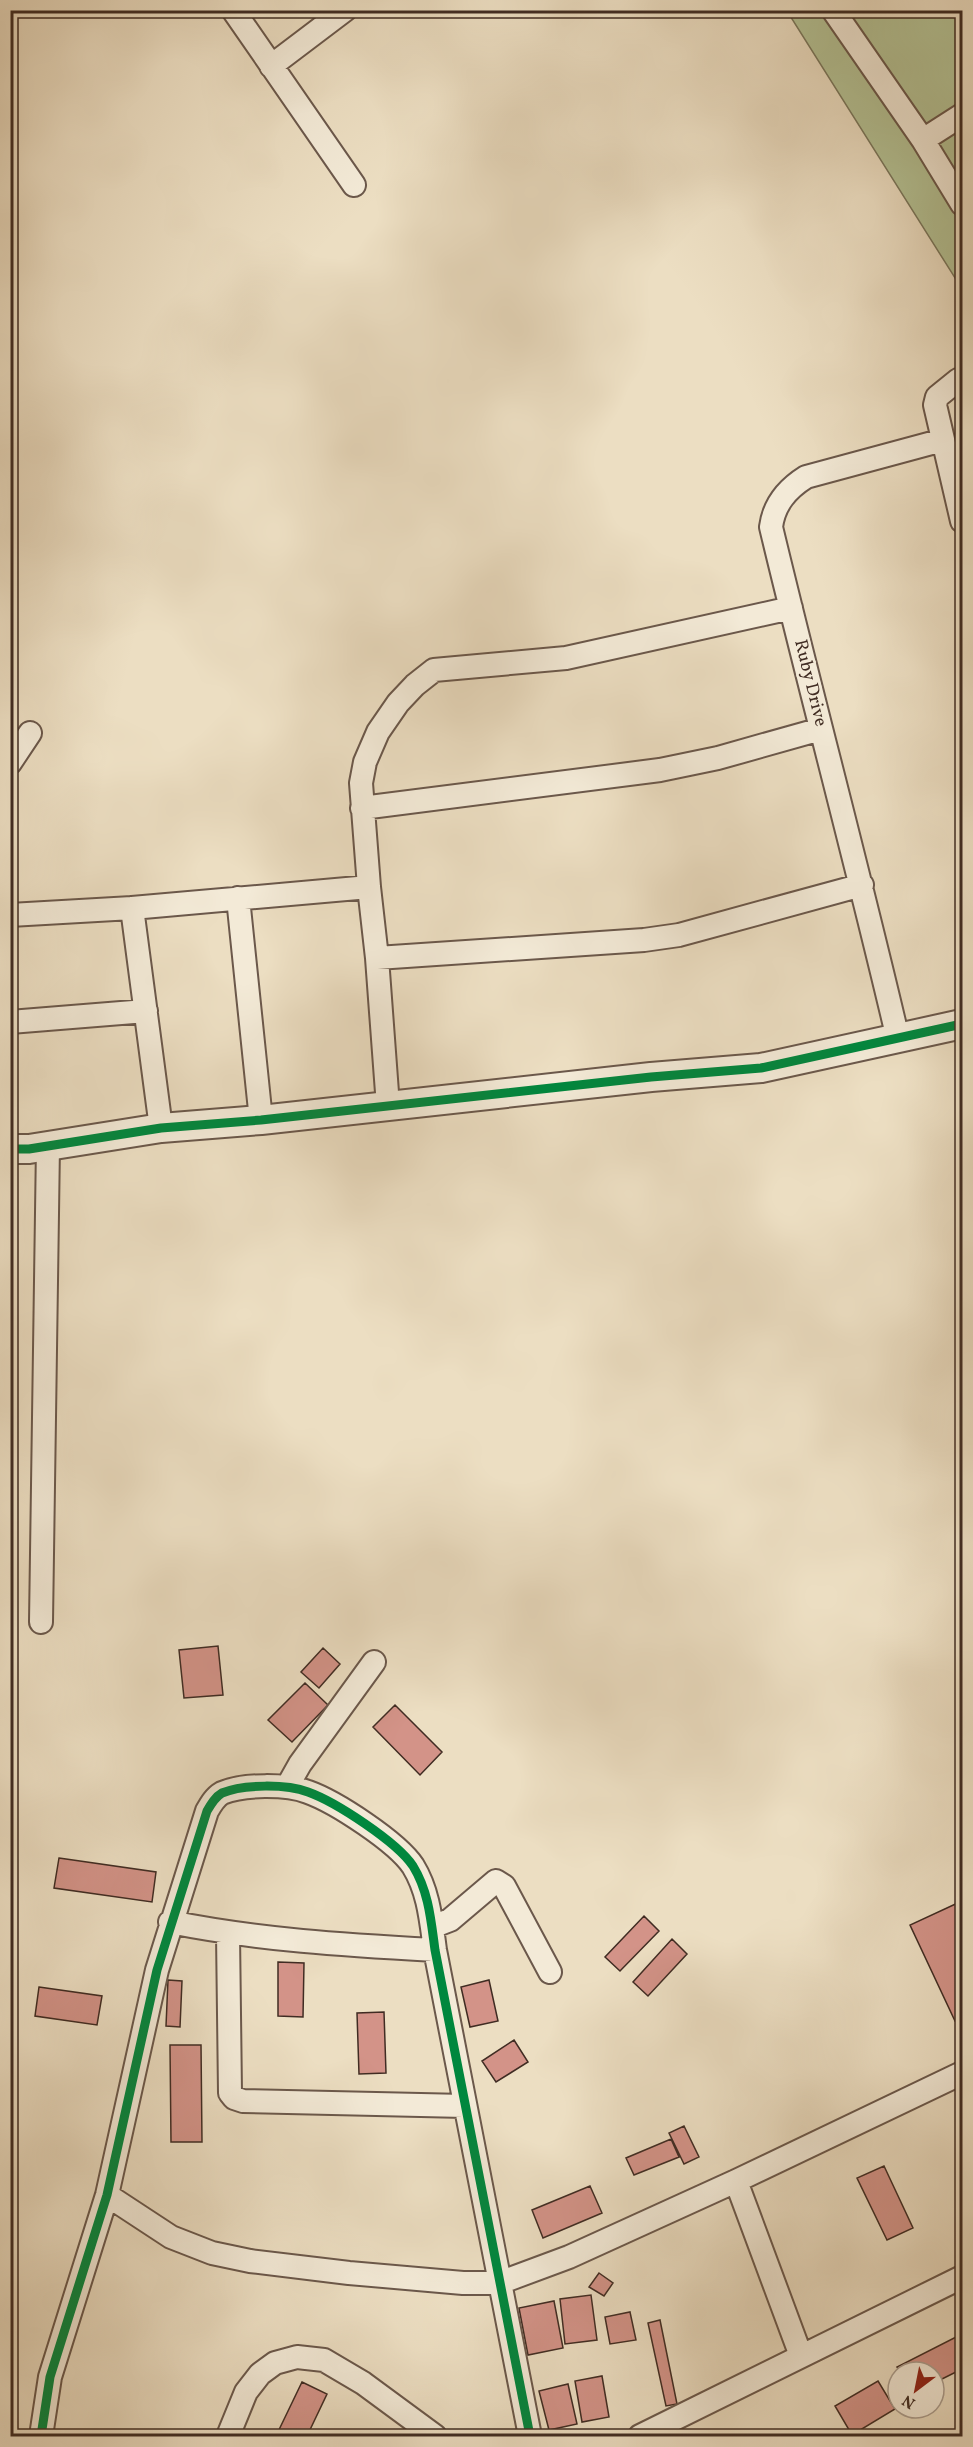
<svg xmlns="http://www.w3.org/2000/svg" width="973" height="2447" font-family="Vollkorn,serif">
<rect width="100%" height="100%" fill="#ecdec2"/>
<filter id="stains"><feTurbulence type="fractalNoise" baseFrequency=".00333" numOctaves="4"/><feColorMatrix values="0 0 0 0 .2 0 0 0 0 .09 0 0 0 0 .02 0 0 0 .5 -.17"/></filter>
<radialGradient id="worn" r=".72"><stop offset=".6" stop-color="#630" stop-opacity="0"/><stop offset="1" stop-color="#630" stop-opacity=".3"/></radialGradient>
<path fill="#b4c295" stroke="#7a775c" stroke-width="1.5" d="M787,11H962V289Z"/>
<path fill="#d39388" stroke="#402c23" stroke-width="1.5" d="M218,1646L223,1695L184,1698L179,1650Z
M323,1648L340,1664L319,1688L301,1672Z
M305,1683L328,1705L292,1742L268,1720Z
M395,1705L442,1752L420,1775L373,1727Z
M59,1858L156,1872L152,1902L54,1888Z
M962,1901V2018L955,2021L910,1925Z
M644,1916L659,1931L620,1971L605,1957Z
M672,1939L687,1954L648,1996L633,1982Z
M278,1962L304,1963L303,2017L278,2016Z
M168,1980L182,1981L180,2027L166,2026Z
M489,1980L498,2021L470,2027L461,1987Z
M39,1987L102,1996L97,2025L35,2016Z
M384,2012L386,2073L359,2074L357,2013Z
M514,2040L528,2062L496,2082L482,2061Z
M170,2045H201L202,2142H171Z
M684,2126L699,2157L684,2164L669,2133Z
M671,2139L679,2157L634,2175L626,2158Z
M884,2166L913,2228L887,2240L857,2178Z
M590,2186L602,2213L543,2238L532,2210Z
M599,2273L613,2283L604,2296L589,2287Z
M591,2295L597,2340L565,2344L560,2299Z
M554,2301L563,2348L528,2355L519,2308Z
M630,2312L636,2340L610,2344L605,2317Z
M660,2320L677,2404L666,2406L648,2323Z
M962,2334V2369L934,2383V2372H900L897,2367Z
M602,2376L609,2417L582,2422L575,2381Z
M878,2381L895,2409L852,2435L835,2406Z
M302,2382L327,2394L307,2436H276Z
M568,2384L577,2424L549,2430L539,2391Z"/>
<g fill="none" stroke-linecap="round" stroke-linejoin="round">
<g stroke="#6b584b" stroke-width="26">
<path id="minor" d="M233,10L354,185
M833,10L923,140L962,204
M271,66L345,10
M923,140L962,115
M958,380L937,397L935,405L962,521
M10,763L30,733
M362,808L660,770L718,758L821,729
M238,898L261,1120
M132,908L161,1128
M10,915L132,908L369,887
M377,958L644,940L679,935L862,885
M10,1022L146,1011
M898,1039C858,868 812,698 771,527C774,504 787,489 806,477L943,440
M388,1106L377,958L369,887L361,783L365,762L378,732L398,703L415,685L434,670L566,658L791,608
M41,1622L48,1145
M287,1787L300,1764L374,1662
M170,1922C260,1940 344,1945 435,1950
M432,1927L450,1920L496,1881L504,1886L550,1972
M228,1934L230,2093L234,2098L243,2101L465,2106
M736,2181L801,2356
M107,2195L171,2237L212,2253L250,2261L349,2273L463,2283H499L569,2257L736,2181L962,2073
M41,2436L50,2377L107,2195L157,1970L207,1811C211,1804 215,1797 222,1793C243,1784 287,1784 308,1792C336,1802 397,1842 413,1866C429,1892 431,1921 435,1950L530,2436
M228,2436L246,2392L260,2374L275,2363L297,2357L324,2360L363,2383L435,2436
M640,2436L962,2277"/>
</g>
<g stroke="#6b584b" stroke-width="32">
<path id="tertiary" d="M10,1149H29L161,1128L261,1120L651,1077L761,1068L962,1024"/>
</g>
<use href="#minor" stroke="#f3ead7" stroke-width="22"/>
<use href="#tertiary" stroke="#f3ead7" stroke-width="28"/>
<g stroke="#f3ead7" stroke-width="13">
<path id="cycleway" d="M10,1149H29L161,1128L261,1120L651,1077L761,1068L962,1024
M41,2436L50,2377L107,2195L157,1970L207,1811C211,1804 215,1797 222,1793C243,1784 287,1784 308,1792C336,1802 397,1842 413,1866C429,1892 431,1921 435,1950L530,2436"/>
</g>
<use href="#cycleway" stroke="#00873e" stroke-width="9"/>
</g>
<g text-anchor="middle" dominant-baseline="central" stroke-width="5" stroke-linejoin="round" paint-order="stroke">
<g font-size="18" fill="#402c23" stroke="#f3ead7">
<text transform="translate(810 683) rotate(76)">Ruby Drive</text>
</g>
</g>
<rect width="973" height="2447" fill="none" stroke="#ecdec2" stroke-width="36"/>
<rect x="12" y="12" width="949" height="2423" fill="none" stroke="#402c23" stroke-width="3"/>
<rect x="18" y="18" width="937" height="2411" fill="none" stroke="#402c23" stroke-width="1.5"/>
<g transform="translate(916 2390) rotate(212)"><circle r="28" fill="#f3ead7" stroke="#ab9e8f" stroke-width="1.5"/>
<path d="M0-4.5L10 22L0 15L-10 22Z" fill="#8f2418"/>
<text y="-9" font-size="16" font-weight="bold" text-anchor="middle" fill="#402c23">N</text>
</g>
<rect width="100%" height="100%" filter="url(#stains)"/>
<rect width="100%" height="100%" fill="url(#worn)"/>
</svg>
